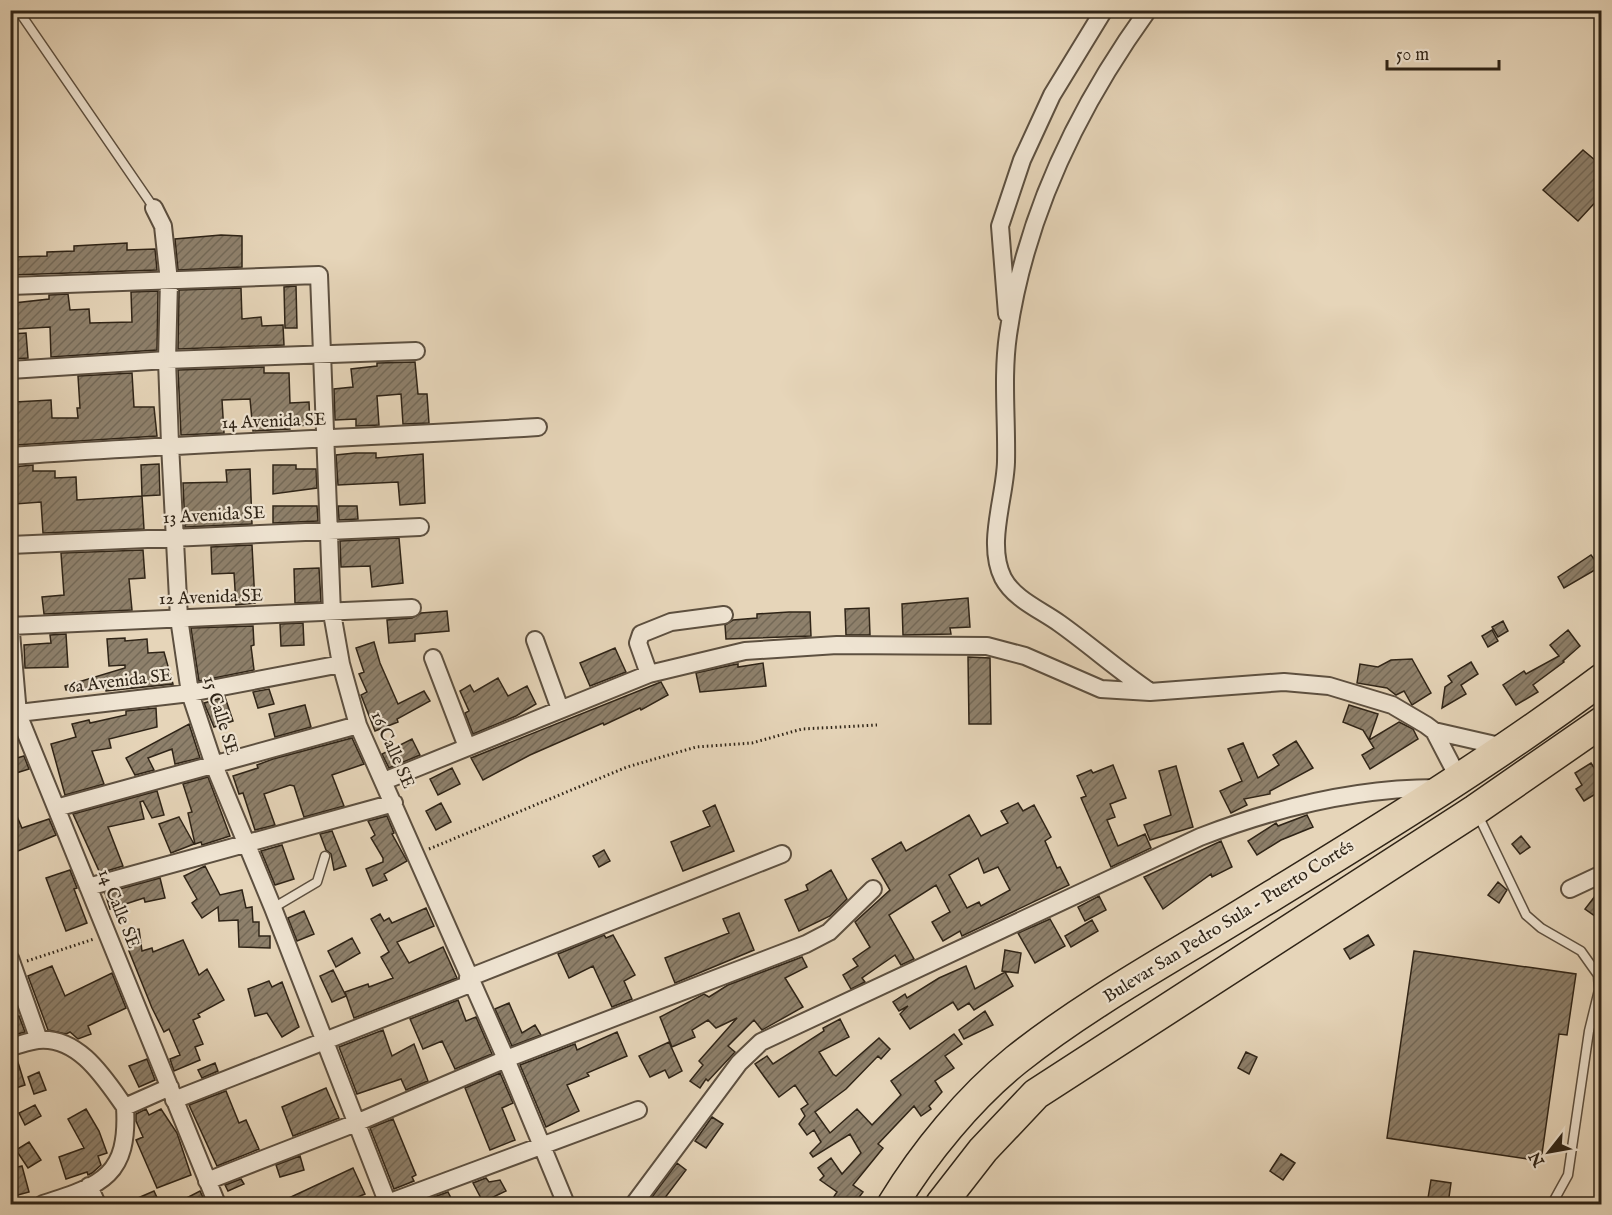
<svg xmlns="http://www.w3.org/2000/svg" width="1612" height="1215" font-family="'IM FELL English',serif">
<defs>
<pattern id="building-hatch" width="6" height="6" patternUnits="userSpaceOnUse" patternTransform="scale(1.5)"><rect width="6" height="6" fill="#8e806b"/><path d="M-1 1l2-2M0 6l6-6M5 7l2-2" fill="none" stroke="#746957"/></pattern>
</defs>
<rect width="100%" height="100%" fill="#e6d5b9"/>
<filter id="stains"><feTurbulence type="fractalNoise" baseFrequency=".00333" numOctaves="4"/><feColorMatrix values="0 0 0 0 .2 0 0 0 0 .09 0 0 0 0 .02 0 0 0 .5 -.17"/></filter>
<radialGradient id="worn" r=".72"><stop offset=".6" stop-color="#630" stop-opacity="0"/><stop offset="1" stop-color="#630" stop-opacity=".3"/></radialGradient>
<path fill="url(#building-hatch)" stroke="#2f2417" stroke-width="1.5" fill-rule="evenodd" d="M1583,150L1602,166V195L1578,221L1543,190Z
M221,235L242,236V267L178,270L175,239Z
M127,243V250L155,249L157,270L11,275V257L47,256V252L74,251V246Z
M296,286L297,328H285L284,287Z
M241,288L242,319L261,317L262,326L283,325L284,345L178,349L179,290Z
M158,291L157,350L51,357L50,327L17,329L14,303L49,299V295L68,294L70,310L89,309L90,323L132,322L131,292Z
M26,333L28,358L10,359V334Z
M415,362L418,394H427L429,423L403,424L401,394L377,396L379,425L356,426V419L335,420L334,389L353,387L351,369L377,366V363Z
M264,367V373H289L290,403L309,402L310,425L290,426V429L253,431L250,399L222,400L224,433L181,435L178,370Z
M132,373L134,407H154L157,436L16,445L15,402L51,400L52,418H78L77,408H80L78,376Z
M355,453H376V458L423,454L425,503L400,505L398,482L338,485L336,455Z
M159,464L160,495L142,496L141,465Z
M33,465V471H55V478L76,477L77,500L142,496L144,529L43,533L41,502L15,504L13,467Z
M273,465H296V469H316L317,488L273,494Z
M250,469L252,524L185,527L183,483L227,482L226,470Z
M273,506H317L318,521L273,523Z
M338,506H357L358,519L339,520Z
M399,538L403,583L372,587L370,566L341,567L340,541Z
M252,545L255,603L236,605L234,573L212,574L211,547Z
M143,550L145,578L129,579L132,610L44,614L42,597L64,595L61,553Z
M1591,555L1600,567L1564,588L1558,577Z
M319,568L321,602L295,603L294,569Z
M968,598L970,627L950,628L951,634L903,635L902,604Z
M869,608L870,635H846L845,609Z
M447,611L449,631L415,634V641L389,643L387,620L412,618L421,613Z
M789,612H810L811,636L726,639L725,625L733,620L757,618V614Z
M1503,621L1508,631L1498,637L1492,627Z
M303,623L304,645L281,646L280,624Z
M253,626L254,645L251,646L254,670L199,681L191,628Z
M1492,630L1498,641L1488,647L1482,636Z
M1568,630L1580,646L1563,661L1564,662L1533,685L1538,692L1516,705L1503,685L1524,671L1526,674L1559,656L1550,645Z
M66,634L68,667L25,668L24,645L51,643L50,635Z
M125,638V641L147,639L148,653L164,652L173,684L106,691L105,688L66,690L65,686L125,668V665L109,666L107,639Z
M374,642L380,663L398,704L424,691L430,701L397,719L398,722L375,731L361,695L367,692L359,674L364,672L356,648Z
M615,648L626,672L590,686L580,663Z
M968,657L990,658L991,724H969Z
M1412,659L1431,693L1412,705L1404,691L1396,695L1387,688L1357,683L1360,664L1378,667L1391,660Z
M1471,662L1478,674L1461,685L1466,694L1442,708L1445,687L1452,682L1448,676Z
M763,663L766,686L700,692L696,673L732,665L738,664V667Z
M498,678L508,696L527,686L536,704L516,716L473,734L465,713L469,711L460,691L470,685L474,692Z
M661,682L668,695L641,710L640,708L604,725L603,723L530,755L483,780L471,758Z
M269,689L274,704L258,708L253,692Z
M225,697L233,721L214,727L204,703Z
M305,705L311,727L275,737L269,714Z
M1349,705L1378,714L1369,740L1363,730L1343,722Z
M156,708L157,727L109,739L111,748L92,751L104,784L65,795L51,744L76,737L72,724L89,720L90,723L126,715V711Z
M1399,722L1413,729L1418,739L1370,769L1362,755L1374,748L1369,740Z
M189,724L200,758L175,764L172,749L148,758L154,770L135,775L126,758Z
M352,738L364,764L332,775L344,806L304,817L294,786L290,785L264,794L275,825L255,830L243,793L239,794L233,776L258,768L257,765L273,759Z
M412,739L420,755L389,768L382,754Z
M1296,741L1313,768L1270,791V794L1244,799L1247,805L1231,813L1220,791L1242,781L1228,749L1243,743L1258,778L1279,765L1273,755Z
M24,756L29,769L10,775V760Z
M1591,763L1602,780V790L1584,801L1576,789L1582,785L1575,773Z
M1113,765L1126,798L1110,804L1115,817L1107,820L1118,846L1145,834L1151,848L1111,867L1081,798L1086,796L1077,776L1091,770L1093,773Z
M1176,766L1193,827L1150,840L1144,825L1171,815L1159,771Z
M452,768L460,784L438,795L430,779Z
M208,777L230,836L202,845L201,842L195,844L188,813L192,812L183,784Z
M157,791L164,815L152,818L143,801L140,802L144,819L108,827L123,866L100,873L73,814Z
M10,800L22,828L49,819L56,835L18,851L10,830Z
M441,803L451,822L436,830L426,811Z
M1018,803L1023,811L1034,805L1051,837L1045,841L1057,868L1060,867L1069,885L962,936L960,931L943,941L932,922L950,912L936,885L889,915L914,959L901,965L895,955L862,978L865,982L851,989L843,975L858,966L853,959L870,947L855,922L890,890L872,859L901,842L906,851L969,815L981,836L1008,823L1001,811ZM978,858L984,873L998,867L1010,890L981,906L979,902L967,908L949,875Z
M715,805L734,851L683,871L671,842L710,826L703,811Z
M1307,815L1313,827L1281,840L1257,855L1248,841L1276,823L1278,826Z
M387,816L394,833L392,834L407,861L384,874L387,880L373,886L366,869L383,862V858L371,838L375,835L368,821Z
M179,817L194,844L171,853L159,824Z
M332,831L346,866L334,870L331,854L326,850L320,834Z
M1521,836L1530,847L1520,854L1512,844Z
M1221,841L1232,867L1212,877L1211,874L1163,909L1144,877Z
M282,845L294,879L275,885L261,851Z
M604,850L610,861L599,867L593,856Z
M205,866L220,895L242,890L246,908L252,907L253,922H259V936H270V948L239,947L238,920L219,921L218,907L202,918L192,903L197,899L184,876Z
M70,870L77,888L74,889L87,923L66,931L46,878Z
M831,870L847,899L830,916L799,931L785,900L808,890L806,885Z
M160,878L165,898L145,902L144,898L110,909L105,893Z
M1498,882L1507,890L1499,903L1488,895Z
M1602,887V921L1585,909Z
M1099,896L1106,910L1085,921L1078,907Z
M426,908L434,926L397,942L409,963L443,947L457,978L354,1018L345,992L368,984L369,987L393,978L381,957L389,952L371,919L380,914L384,921L389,918L392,923Z
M304,911L314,934L297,941L288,918Z
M739,913L754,950L675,983L665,958L729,933L723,919Z
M1050,919L1065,946L1035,963L1018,933Z
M1092,920L1098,931L1071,947L1065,936Z
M139,929L142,951L152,948L153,952L183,940L199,975L207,969L224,1000L198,1014L200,1017L193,1020L203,1044L195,1047L200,1060L174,1071L170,1059L180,1055L169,1029L164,1032L152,1008L129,951L127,931Z
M604,935L606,938L613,935L635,975L624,981L632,999L612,1007L593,966L569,978L558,954Z
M1368,935L1374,945L1350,959L1344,949Z
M352,938L360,953L336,967L328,951Z
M1005,950L1021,953L1018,973L1002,971Z
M1414,951L1576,974L1567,1035L1559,1034L1541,1161L1387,1138Z
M802,957L807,967L785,978L803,1007L762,1030L754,1020L728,1046L735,1052L708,1081L706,1079L700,1088L690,1081L703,1065L699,1061L737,1018L716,1028L708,1020L692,1030L695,1037L672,1047L660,1017L704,994L709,997L728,985Z
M52,966L65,996L112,973L126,1008L88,1026L91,1034L78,1039L70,1032L66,1034L48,1030L28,976Z
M966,966L975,989L1005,972L1013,986L974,1010L969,1003L958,1010L953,1002L910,1029L900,1014L908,1006L899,1011L893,1002L905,994L907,998L939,978Z
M333,970L346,996L332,1002L320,976Z
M269,981L272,987L282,982L299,1027L282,1037L267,1013L255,1016L248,989Z
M458,1000L466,1021L476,1017L492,1054L455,1069L442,1041L423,1049L410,1019Z
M509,1003L522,1033L535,1025L541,1035L512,1046L495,1009Z
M985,1011L993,1025L964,1039L959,1030Z
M19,1016L25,1032L10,1036V1019Z
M840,1019L849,1037L819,1052L833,1074L836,1076L879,1038L890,1049L881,1059L878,1056L846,1089L815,1112L830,1133L857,1109L872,1125L901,1095L891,1081L954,1034L962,1044L945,1056L954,1068L935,1081L942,1092L929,1106L931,1109L921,1116L914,1106L878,1144L883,1148L853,1185L863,1192L854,1204H829L837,1192L820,1180L824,1176L818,1168L831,1158L842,1174L861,1153L850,1134L813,1157L810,1153L821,1142L814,1130L807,1135L799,1124L805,1116L801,1109L808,1104L795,1085L779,1097L755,1064L767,1056L773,1064L824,1031L823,1028Z
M383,1030L392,1056L414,1044L428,1081L406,1090L401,1079L357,1094L339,1047Z
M617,1032L627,1056L587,1073L589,1076L567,1085L579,1111L546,1127L520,1065L575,1044L577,1050Z
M669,1042L682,1071L669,1078L665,1070L650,1077L639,1056Z
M1246,1052L1257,1057L1249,1074L1238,1068Z
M16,1056L25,1085L10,1090V1057Z
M147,1059L155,1080L139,1087L129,1066Z
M215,1063L218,1071L202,1078L198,1070Z
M39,1072L46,1090L34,1094L28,1077Z
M500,1073L513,1103L502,1108L515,1140L490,1150L465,1088Z
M326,1088L339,1118L293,1136L282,1107Z
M226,1091L239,1123L246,1120L259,1149L217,1166L189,1105Z
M35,1105L41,1116L25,1125L19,1113Z
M86,1109L99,1131L107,1153L98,1156L101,1165L92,1173L88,1175L87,1172L66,1179L59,1157L84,1148L68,1119Z
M146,1109L149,1115L161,1109L177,1133L191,1175L157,1188L136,1140L143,1137L136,1121V1114Z
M712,1117L723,1124L706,1148L695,1141Z
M393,1119L416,1175L412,1177L414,1181L394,1189L370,1128Z
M29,1142L41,1160L28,1168L16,1150Z
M1281,1154L1295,1163L1283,1180L1270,1171Z
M300,1156L304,1170L280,1177L276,1165Z
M677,1163L686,1170L661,1203L652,1197Z
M22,1166L29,1192L14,1196L10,1169Z
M353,1168L365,1194L341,1204H276Z
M486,1178L489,1182L500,1180L506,1191L483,1202L473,1183Z
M241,1179L244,1184L228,1191L225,1185Z
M1431,1180L1451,1183L1448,1204H1427Z
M154,1191L160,1204H124Z
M200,1191L206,1204H175Z
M448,1192L454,1204H414Z"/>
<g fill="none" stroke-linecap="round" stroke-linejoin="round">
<g stroke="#5d5040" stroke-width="11">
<path id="lane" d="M18,10L154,208
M1478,815L1526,915L1541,928L1581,951L1598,975L1599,990L1589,1031L1568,1175L1552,1204
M273,908L317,882L325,856"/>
</g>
<g stroke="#5d5040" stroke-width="20">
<path id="street" d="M1148,10C1078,107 1025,216 1008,335C1002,377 1007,420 1006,462C1005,498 986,544 1003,578C1014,599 1041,610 1059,623C1090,645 1118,670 1149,691
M154,208L163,226L169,281L167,360L170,444L179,618L190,693L214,765L273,908L388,1204
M10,286L319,275L332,613L341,664L358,725L506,1059L566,1204
M1007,314L1000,226L1022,160L1052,95L1104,10
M10,370L167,360L416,351
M10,456C186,443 362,438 538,427
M10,545L420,527
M10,621L18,714L217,1204
M10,626L412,608
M535,640L560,709
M433,658L467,747
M649,674L638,643L641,634L671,622L724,615
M10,714L190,693L341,664
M1434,731L1504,747
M384,781L649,674L745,651L837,645L987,646L1025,656L1101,689L1150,692L1284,682L1329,686L1392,705L1426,725L1434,731L1459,779
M56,808L358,725
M88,887L394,803
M1570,889L1602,874
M10,958L39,1040
M468,978L782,854
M10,1047C19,1045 29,1041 38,1040C79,1036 105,1079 125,1107
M174,1100L470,984
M207,1181L356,1123L506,1059L806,944L829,932L873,889
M89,1186L97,1204
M43,1204C103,1185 129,1175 125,1107L170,1087
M385,1204L638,1110
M634,1204L739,1063L761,1042L1200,837C1275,808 1357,788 1437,788"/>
</g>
<g stroke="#2f2417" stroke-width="33">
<path id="highway" d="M893,1204C924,1153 969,1098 1016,1060C1089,1002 1173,957 1252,908C1371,835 1490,763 1602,679
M941,1204L983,1150L1036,1094L1475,810L1602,722"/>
</g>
<path stroke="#2f2417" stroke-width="3" stroke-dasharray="1.5 3" stroke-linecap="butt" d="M429,849L627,767L696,747L752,743L802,729L877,725
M27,961L94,939"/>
<use href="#lane" stroke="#efe4d2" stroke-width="8"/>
<use href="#street" stroke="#efe4d2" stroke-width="16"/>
<use href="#highway" stroke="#e6d5b9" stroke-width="30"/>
</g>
<g text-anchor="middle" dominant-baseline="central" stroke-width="4.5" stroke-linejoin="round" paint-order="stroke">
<g font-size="18" fill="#2f2417" stroke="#efe4d2">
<text transform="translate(274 422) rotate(-2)">14 Avenida SE</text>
<text transform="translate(214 516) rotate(-3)">13 Avenida SE</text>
<text transform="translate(211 598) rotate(-2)">12 Avenida SE</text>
<text transform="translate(120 682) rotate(-7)">6a Avenida SE</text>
<text transform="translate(220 716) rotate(73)">15 Calle SE</text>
<text transform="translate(392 750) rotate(66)">16 Calle SE</text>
<text transform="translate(118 909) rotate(68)">14 Calle SE</text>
<text transform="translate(1229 922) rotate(-32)">Bulevar San Pedro Sula - Puerto Cortés</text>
</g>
</g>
<rect width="1612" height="1215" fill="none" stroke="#e6d5b9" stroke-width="36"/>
<rect x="12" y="12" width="1588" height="1191" fill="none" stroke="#2f2417" stroke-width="3"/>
<rect x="18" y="18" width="1576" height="1179" fill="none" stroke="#2f2417" stroke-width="1.5"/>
<g transform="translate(1549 1152) rotate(239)" stroke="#efe4d2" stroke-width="4.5" paint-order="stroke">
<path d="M0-4.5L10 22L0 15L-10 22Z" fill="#2f2417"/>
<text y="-9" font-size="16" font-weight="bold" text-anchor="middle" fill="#2f2417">N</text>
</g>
<path d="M1387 60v9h112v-9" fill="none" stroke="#2f2417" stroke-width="3"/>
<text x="1396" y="60" font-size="18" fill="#2f2417" stroke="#efe4d2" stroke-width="4.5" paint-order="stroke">50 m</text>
<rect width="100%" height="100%" filter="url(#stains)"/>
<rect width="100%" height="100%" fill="url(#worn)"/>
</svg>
